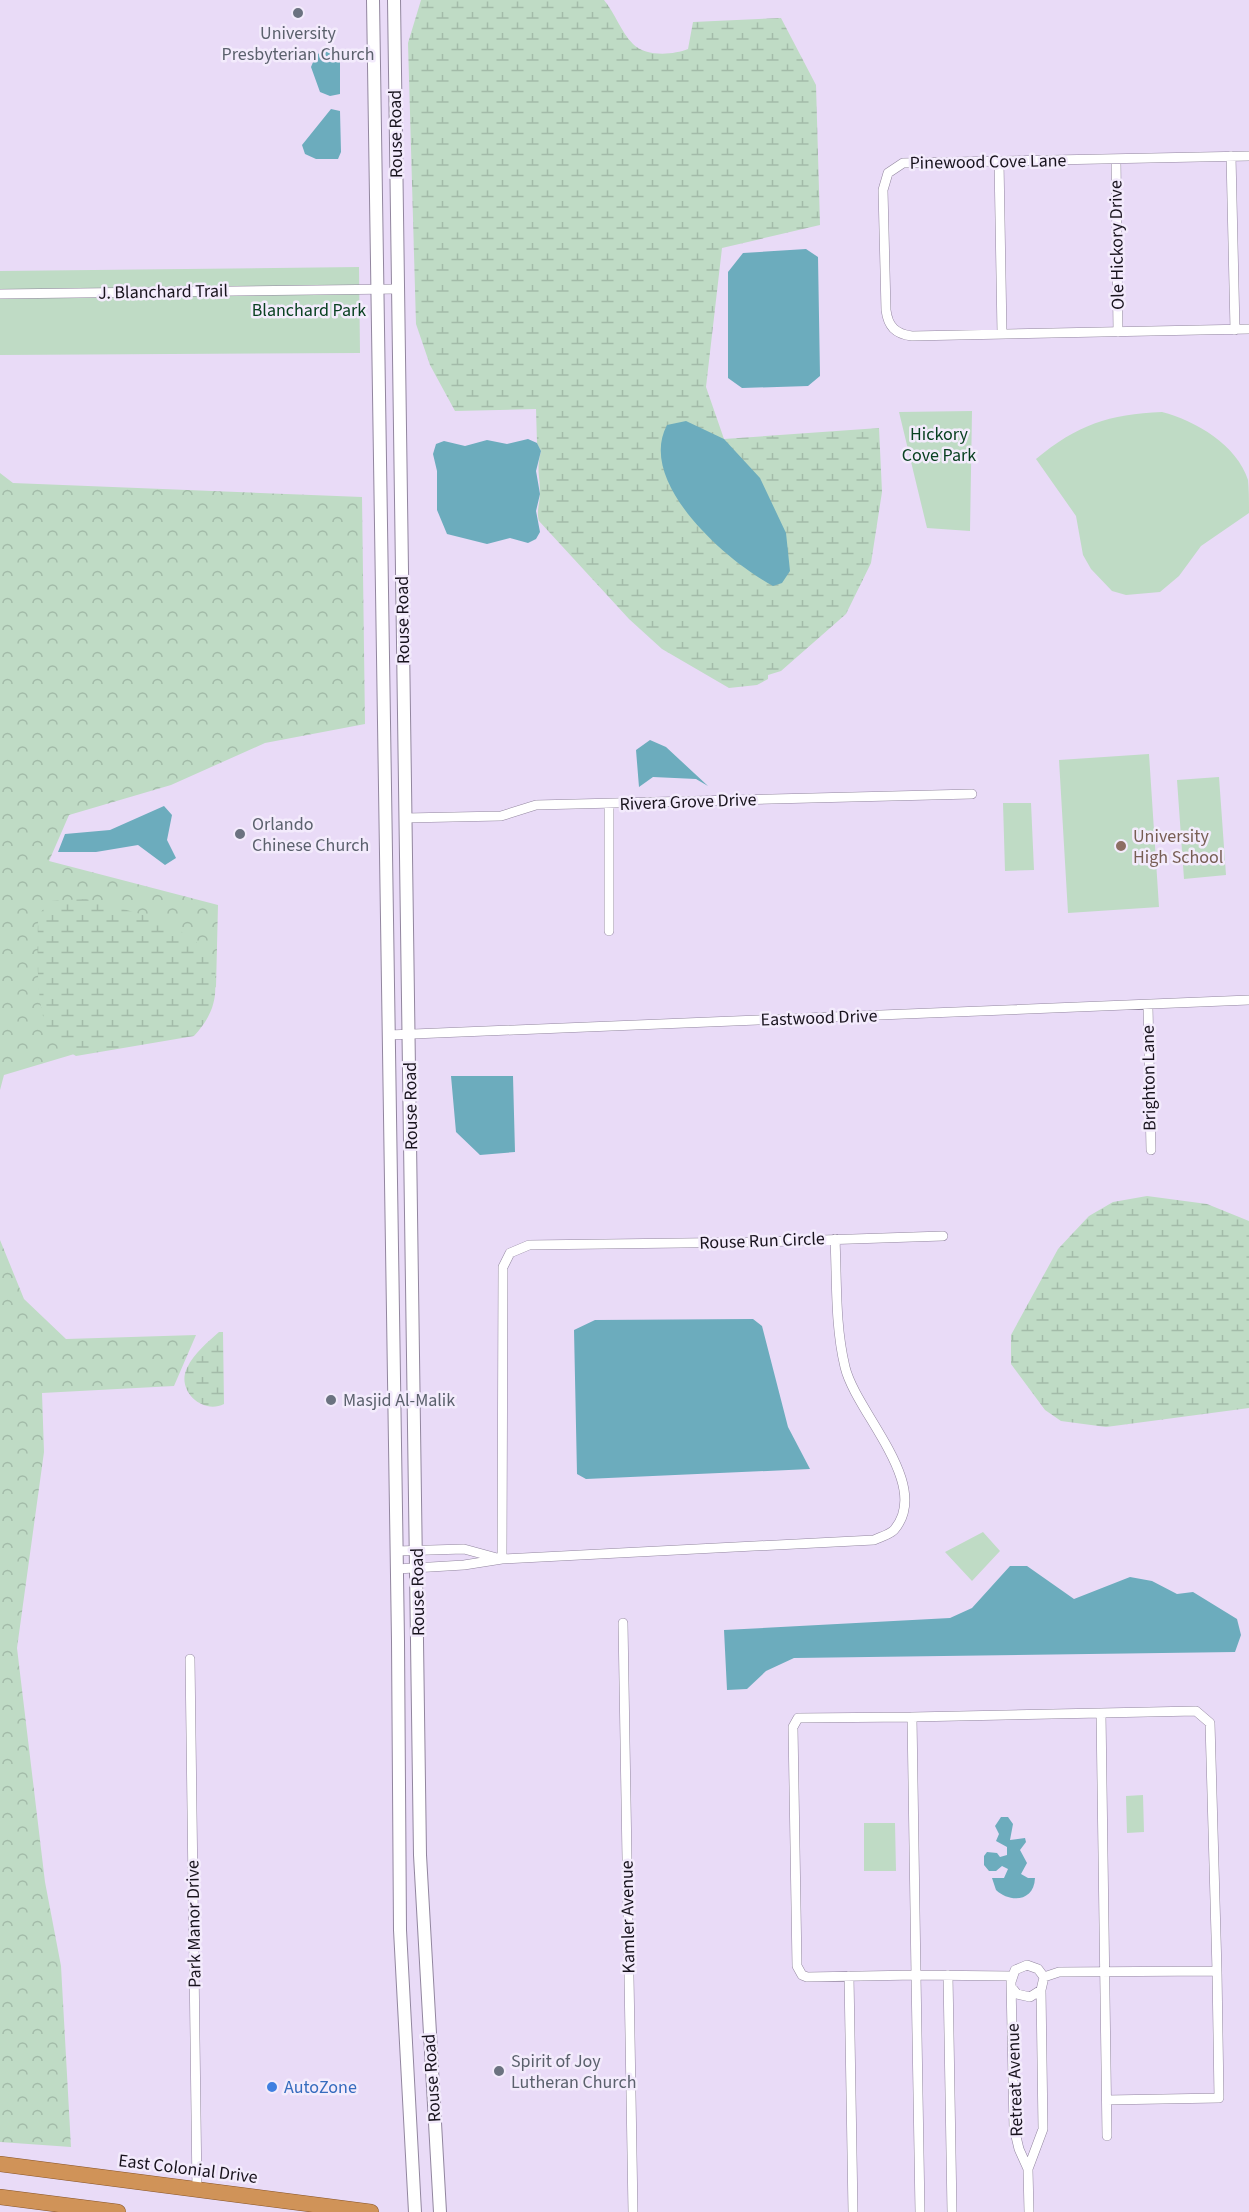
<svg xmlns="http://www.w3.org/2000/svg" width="1249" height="2212" font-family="'Source Sans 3',sans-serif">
<defs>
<pattern id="forest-crowns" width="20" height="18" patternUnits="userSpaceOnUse" patternTransform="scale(1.5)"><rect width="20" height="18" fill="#bfdbc5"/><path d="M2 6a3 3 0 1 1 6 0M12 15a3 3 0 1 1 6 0" fill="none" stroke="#a3bba9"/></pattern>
<pattern id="wetland-marsh" width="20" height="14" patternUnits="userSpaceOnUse" patternTransform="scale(1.5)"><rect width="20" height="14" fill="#bfdbc5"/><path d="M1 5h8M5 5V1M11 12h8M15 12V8" fill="none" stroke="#a3bba9"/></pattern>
</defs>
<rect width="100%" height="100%" fill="#e9dbf7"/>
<path fill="url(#forest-crowns)" d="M0,473L13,483L362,497L365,724L265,743L171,785L69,815L49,861L218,905L216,987L158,1029L4,1075L0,1090Z
M0,1240L24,1299L66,1339L196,1335L174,1386L42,1393L44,1452L17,1648L45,1882L61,1966L71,2147L0,2142Z"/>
<path fill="url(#wetland-marsh)" d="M421,0H604C615,13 621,32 633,44C646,57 673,55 688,49L693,22L781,18L816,85L820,225L722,248L706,387L724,439L879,428L882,492L871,563L846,614L781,671L768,675V679L757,685L729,688L662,649L629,619L539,521C536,510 540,504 540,493C540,474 536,472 541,451L537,443L536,409L455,411L430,365L416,324L408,43Z
M86,899C124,909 197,925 214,964C216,970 215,977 215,983C217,1004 208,1021 194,1036L76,1056C66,1050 58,1046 51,1036C34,1011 38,946 38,915L51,901Z
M1147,1196L1207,1204L1249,1221V1408L1106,1427L1061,1421L1045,1410L1011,1364V1335L1058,1249L1089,1216L1113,1202Z
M219,1332H223L224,1404C202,1415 176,1390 187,1368C194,1353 208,1342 219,1332Z"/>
<path fill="#bfdbc5" d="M359,267L360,353L0,355V271Z
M972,411L970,531L927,528L899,412Z
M1162,412C1196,421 1237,445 1248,480C1249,490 1249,503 1249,513L1201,546L1179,576L1160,592L1126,595L1112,591L1091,569L1083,555L1076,516L1036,459C1077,425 1109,414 1162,412Z
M1149,754L1159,907L1068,913L1059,760Z
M1219,777L1226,875L1184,879L1177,780Z
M1003,803H1031L1034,870L1005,871Z
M983,1532L1000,1551L972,1581L945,1552Z
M1143,1795L1144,1832L1127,1833L1126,1796Z
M864,1823H895L896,1871H864Z"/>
<path fill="#6cacbd" d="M327,49L340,50V94L330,96L320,92L311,67L316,55Z
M331,109L340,111L341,152L338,159H316L305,154L302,145Z
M806,249L818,257L820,376L808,386L742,388L728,378V272L743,253Z
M686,421L724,439L760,478L786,533L790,571L782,583L773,586C728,562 636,483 667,425Z
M528,439L537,443L541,451L536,471L540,494L536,511L540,532L536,539L528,543L510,538L487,544L447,534L437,510V471L433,454L436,444L444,441L465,446L487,440L507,444Z
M650,740L666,747L708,786L696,779L653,777L639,787L636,750Z
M164,806L172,815L167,840L176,858L165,865L138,845L96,852H58L65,834L110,830Z
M451,1076H513L515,1152L480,1155L456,1132Z
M753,1319L762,1326L788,1427L810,1469L586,1479L577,1474L574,1330L595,1320Z
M1010,1566H1027L1074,1599L1130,1577L1152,1581L1177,1594L1193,1592L1237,1619L1241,1635L1235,1652L794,1658L766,1671L747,1689L727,1690L724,1630L950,1618L972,1608Z
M1001,1817H1008L1013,1824L1010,1840L1025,1838L1026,1842L1020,1850L1027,1863L1021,1874L1028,1878H1035C1034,1902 1010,1903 996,1890L992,1878H1004L1008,1869L1002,1866L996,1871H989L984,1865V1856L987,1852L997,1853L1000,1857L1007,1855V1847L996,1841L999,1834L995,1826Z"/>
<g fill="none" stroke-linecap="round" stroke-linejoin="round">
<g stroke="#92869f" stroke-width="10">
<path id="minor" d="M1231,156L1235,330
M1249,156L903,163L888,173L883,190L886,310C888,326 895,334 912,336L1249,329
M1116,159L1118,332
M999,161L1002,334
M0,294L398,289
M609,804V931
M406,818L501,816L536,805L972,794
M1148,1006L1151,1150
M389,1035L1249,1000
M397,1551L464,1549L497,1558
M502,1559L503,1267L510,1253L529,1245L759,1242L943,1236
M397,1569L464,1565L502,1559L874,1540C880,1537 889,1535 894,1530C933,1485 856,1413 845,1367C835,1326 837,1281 835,1239
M623,1623L633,2212
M190,1659L197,2190
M1101,1713L1196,1711L1210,1723L1217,1971
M912,1717L798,1718L793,1727L797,1966L802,1975L807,1977L916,1975L912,1717L1101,1713L1107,2136
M948,1975L952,2212
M849,1976L853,2212
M1044,1977L1059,1972L1217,1971L1219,2098L1107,2100
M1013,1989L1017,1994L1030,1997L1041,1990L1044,1977L1038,1969L1027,1965L1015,1970L1011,1982L1014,2128L1019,2149L1028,2169L1029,2212
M1028,2169L1043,2129L1041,1990
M920,2212L916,1975L1012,1976"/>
</g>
<g stroke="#92869f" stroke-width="14">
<path id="tertiary" d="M373,0L398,1641L400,1930L415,2212
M394,0L420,1855L440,2212"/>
</g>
<g stroke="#885528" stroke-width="16">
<path id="trunk" d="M0,2164L371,2212
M0,2197L118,2212"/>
</g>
<use href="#minor" stroke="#fff" stroke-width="9"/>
<use href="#tertiary" stroke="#fff" stroke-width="12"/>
<use href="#trunk" stroke="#d09358" stroke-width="15"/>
</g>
<g fill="#6b7280" stroke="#f3ebfc" stroke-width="2">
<circle cx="298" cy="13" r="6"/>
<circle cx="240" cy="834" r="6"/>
<circle cx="331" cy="1400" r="6"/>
<circle cx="499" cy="2071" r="6"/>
</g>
<circle fill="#8d6e63" stroke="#f3ebfc" stroke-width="2" cx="1121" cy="846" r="6"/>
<circle fill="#3f7fe0" stroke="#f3ebfc" stroke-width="2" cx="272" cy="2087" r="6"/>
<g text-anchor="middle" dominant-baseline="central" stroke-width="5" stroke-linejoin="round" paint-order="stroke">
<g font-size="18" fill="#5b616d" stroke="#f3ebfc" text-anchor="start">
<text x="298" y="33" text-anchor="middle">University<tspan x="298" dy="21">Presbyterian Church</tspan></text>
<text x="252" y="824">Orlando<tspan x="252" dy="21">Chinese Church</tspan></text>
<text x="343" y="1400">Masjid Al-Malik</text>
<text x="511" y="2061">Spirit of Joy<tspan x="511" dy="21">Lutheran Church</tspan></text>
</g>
<g font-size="18" fill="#18131d" stroke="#f3ebfc">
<text transform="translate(396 134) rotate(-91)">Rouse Road</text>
<text transform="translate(988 162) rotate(-1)">Pinewood Cove Lane</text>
<text transform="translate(1117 245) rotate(-91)">Ole Hickory Drive</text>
<text transform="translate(163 292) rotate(-1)">J. Blanchard Trail</text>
<text transform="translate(403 620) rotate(-91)">Rouse Road</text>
<text transform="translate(688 802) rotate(-2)">Rivera Grove Drive</text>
<text transform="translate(819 1018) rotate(-2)">Eastwood Drive</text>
<text transform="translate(1149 1078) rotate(-91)">Brighton Lane</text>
<text transform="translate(411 1106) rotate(-91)">Rouse Road</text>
<text transform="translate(762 1241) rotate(-2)">Rouse Run Circle</text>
<text transform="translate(418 1592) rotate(-91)">Rouse Road</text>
<text transform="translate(628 1917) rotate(-91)">Kamler Avenue</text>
<text transform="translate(194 1924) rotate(-91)">Park Manor Drive</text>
<text transform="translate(432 2078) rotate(-94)">Rouse Road</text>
<text transform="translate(1015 2080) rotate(-92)">Retreat Avenue</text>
<text transform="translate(188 2169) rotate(7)">East Colonial Drive</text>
</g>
<g font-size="18" fill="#094121" stroke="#f3ebfc">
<text x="309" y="310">Blanchard Park</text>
<text x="939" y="434">Hickory<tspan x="939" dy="21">Cove Park</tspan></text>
</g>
<g font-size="18" fill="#785e54" stroke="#f3ebfc" text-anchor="start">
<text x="1133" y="836">University<tspan x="1133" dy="21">High School</tspan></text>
</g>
<g font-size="18" fill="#366cbe" stroke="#f3ebfc" text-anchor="start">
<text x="284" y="2087">AutoZone</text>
</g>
</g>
</svg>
